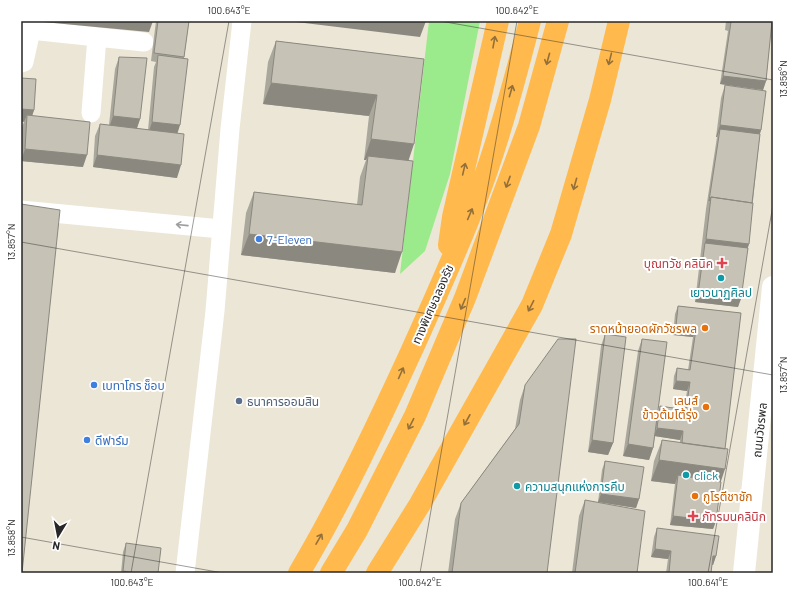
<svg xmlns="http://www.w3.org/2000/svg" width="794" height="594" font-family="Barlow,'Noto Sans Thai',sans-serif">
<rect width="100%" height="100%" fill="#ece6d6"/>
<path fill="#9bea8b" d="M429,21H480L450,174L425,251L400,274Z"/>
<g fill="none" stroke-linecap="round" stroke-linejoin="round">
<path stroke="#fff" stroke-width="19" d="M21,29L144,42
M21,63L24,62L33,21
M91,113L97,37
M21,210L221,229
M185,573L215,311L230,129L242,21"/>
<path stroke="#fff" stroke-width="22" d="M744,573L773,287"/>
<path stroke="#ffb94d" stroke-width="22" d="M449,245L453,217L498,21
M299,573C341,502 376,428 411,352C433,303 456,253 475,203C498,144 514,82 530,21
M331,573L357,530L415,416L465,298L529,126L558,21
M377,573L420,504L532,305L561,234L600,100L619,21"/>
</g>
<path fill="#aaa79d" d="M156,21H189L184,58L177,133V178L93,167L95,136L100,124L109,125L115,69L119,57L140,119L137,128L148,130L154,67L156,62L151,61Z
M726,21H772L766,81L763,90L720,84L728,31L725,30Z
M276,41L424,59L408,161L395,273L241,255L246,213L254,192L357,205L360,177L366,160H364L369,116L263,104L268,62Z
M21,78L34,110L32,116L83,167L21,161L22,127L24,122Z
M725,85L761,130L760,134L748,248L738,307L695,302L706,209L717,137H716L721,98Z
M678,306L741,313L716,521L713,529L670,525L675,484L651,481L654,461L662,440L680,443V440L655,436L653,448L649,460L623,456L638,351L642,339L658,413L660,406L684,409L687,391L673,389L674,376L677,368L688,370L693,337L673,335L675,314Z
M605,334L613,443L608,455L588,452L601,346Z
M525,385L547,573H448L455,519L461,503L515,429L520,400Z
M605,461L639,499L636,508L598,502L602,470Z
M585,500L637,573H572L579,516Z
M657,528L716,556L713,565L712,564L711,573H666L668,559L651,557L654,537Z
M126,543L158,573H121L123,552Z"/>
<path fill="#8b887f" d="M43,21H153L149,32L43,22Z
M288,21H426L420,37Z
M723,76L766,81L763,90L720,84Z
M271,83L377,95L369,116L263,104Z
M21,109L34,110L30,122L27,115L24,122L21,121Z
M113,116L140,119L136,131L109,128Z
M152,122L180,125L176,138L148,134Z
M720,125L761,130L757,142L720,129L717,137H716Z
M371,139L414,144L407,165L368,156L366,160H364Z
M25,149L87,155L83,167L21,161Z
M97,155L181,165L177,178L93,167Z
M249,234L402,252L395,273L241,255Z
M706,239L749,244L745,256L705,243Z
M698,294L741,299L738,307L695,302Z
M676,326L696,329L693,337L673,335Z
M676,381L690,382L687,391L673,389Z
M657,428L683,431L680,440L654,436Z
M592,440L613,443L608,455L588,452Z
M628,444L653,448L649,460L623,456Z
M659,460L725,469L718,490L678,475L675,484L651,481Z
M601,494L639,499L636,508L598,502Z
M673,516L716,521L713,529L670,525Z
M655,549L671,551L668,559L651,557Z
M713,556H716L713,565L710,564Z
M123,571L137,573H122Z"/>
<path fill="#c6c2b6" stroke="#8b887f" d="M158,21H189L184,57L154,53Z
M728,21H772L766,81L723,76L731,22H728Z
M276,41L424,59L414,144L371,139L377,95L271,83Z
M158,55L188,59L180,125L152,122Z
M119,57L147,58L140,119L113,116Z
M21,78L36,79L34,110L21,109Z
M725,85L766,91L761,130L720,125Z
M27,115L90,122L87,155L25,149Z
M100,124L184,134L181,165L97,155Z
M720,129L760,134L752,203L711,197L709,201Z
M368,156L413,161L402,252L249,234L254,192L362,205Z
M711,197L753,203L749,244L706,239Z
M21,204L60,210L22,573H21Z
M705,243L748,248L741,299L698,294Z
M678,306L741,313L725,449L682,443L683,431L657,428L660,406L686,410L690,382L676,381L677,368L690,370L696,329L676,326Z
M605,334L626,337L613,443L592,440Z
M558,339H576L547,573H452L461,503L519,424L525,385Z
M642,339L667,342L653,448L628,444Z
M662,440L728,449L725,469L659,460Z
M605,461L644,467L639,499L601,494Z
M678,475L721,482L716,521L673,516Z
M585,500L645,511L637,573H575Z
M657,528L719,536L716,556H713L711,573H669L671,551L655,549Z
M126,543L161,548L158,573H137L123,571Z"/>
<defs><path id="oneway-shaft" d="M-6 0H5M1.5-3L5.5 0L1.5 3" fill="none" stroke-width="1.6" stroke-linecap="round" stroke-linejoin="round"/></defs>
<g stroke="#93703a">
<use href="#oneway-shaft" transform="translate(494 42) rotate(-80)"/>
<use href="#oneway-shaft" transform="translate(548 59) rotate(105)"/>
<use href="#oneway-shaft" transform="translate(610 59) rotate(104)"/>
<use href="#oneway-shaft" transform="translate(511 91) rotate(-74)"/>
<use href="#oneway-shaft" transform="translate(464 169) rotate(-77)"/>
<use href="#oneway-shaft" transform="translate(508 182) rotate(110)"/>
<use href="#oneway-shaft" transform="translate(575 184) rotate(106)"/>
<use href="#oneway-shaft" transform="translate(470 214) rotate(-67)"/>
<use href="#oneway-shaft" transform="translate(463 304) rotate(113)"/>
<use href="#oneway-shaft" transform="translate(531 306) rotate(117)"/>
<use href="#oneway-shaft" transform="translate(401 373) rotate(-66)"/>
<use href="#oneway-shaft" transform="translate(467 420) rotate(119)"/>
<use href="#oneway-shaft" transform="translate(411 424) rotate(117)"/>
<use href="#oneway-shaft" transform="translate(319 539) rotate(-60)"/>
</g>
<use stroke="#9e9e9e" href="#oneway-shaft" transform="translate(182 225) rotate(-174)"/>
<path fill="none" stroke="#272727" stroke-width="1" stroke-opacity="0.45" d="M440,21L773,80M21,242L773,375M21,537L223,573M131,573L229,21M420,573L517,21M708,573L773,205"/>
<g fill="#3f7fe0" stroke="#fff" stroke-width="1.5">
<circle cx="259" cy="239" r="4"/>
<circle cx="94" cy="385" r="4"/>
<circle cx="87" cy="440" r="4"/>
</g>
<g fill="#e0444e" stroke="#fff" stroke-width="1.5">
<path d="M720 257h4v4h4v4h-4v4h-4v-4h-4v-4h4z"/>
<path d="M691 510h4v4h4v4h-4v4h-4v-4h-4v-4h4z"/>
</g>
<g fill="#0f9aa8" stroke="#fff" stroke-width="1.5">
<circle cx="721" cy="278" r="4"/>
<circle cx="686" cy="475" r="4"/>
<circle cx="517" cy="486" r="4"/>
</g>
<g fill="#e8710a" stroke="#fff" stroke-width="1.5">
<circle cx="705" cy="328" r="4"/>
<circle cx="706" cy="407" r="4"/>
<circle cx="695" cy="496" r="4"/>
</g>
<circle fill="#5c6f8a" stroke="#fff" stroke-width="1.5" cx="239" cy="401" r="4"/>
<g text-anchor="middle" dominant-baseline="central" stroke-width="4" stroke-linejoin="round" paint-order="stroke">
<g font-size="12" fill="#366cbe" stroke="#fff" text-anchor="start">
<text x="267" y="239">7-Eleven</text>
<text x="102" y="385">เบทาโกร ช็อบ</text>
<text x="95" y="440">ดีฟาร์ม</text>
</g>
<g font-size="12" fill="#be3a42" stroke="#fff" text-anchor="end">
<text x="713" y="263">บุณทวัช คลินิค</text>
<text x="702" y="516" text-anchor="start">ภัทรมนคลินิก</text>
</g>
<g font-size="12" fill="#0d838f" stroke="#fff" text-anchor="start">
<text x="721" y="292" text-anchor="middle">เยาวนาฏศิลป</text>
<text x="694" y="475">click</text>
<text x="525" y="486">ความสนุกแห่งการคีบ</text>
</g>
<g font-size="12" fill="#272727" stroke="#fff">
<text transform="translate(432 304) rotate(-66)">ทางพิเศษฉลองรัช</text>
<text transform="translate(759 430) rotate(-84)">ถนนวัชรพล</text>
</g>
<g font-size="12" fill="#c56008" stroke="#fff" text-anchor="end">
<text x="697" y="328">ราดหน้ายอดผักวัชรพล</text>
<text x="698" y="400">เลนส์<tspan x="698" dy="14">ข้าวต้มโต้รุ่ง</tspan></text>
<text x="703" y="496" text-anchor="start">กูโรตีชาชัก</text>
</g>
<g font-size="12" fill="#4e5e75" stroke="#fff" text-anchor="start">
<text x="247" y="401">ธนาคารออมสิน</text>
</g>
</g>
<rect width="794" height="594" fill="none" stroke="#ffffff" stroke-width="44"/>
<g transform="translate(58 536) rotate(190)" stroke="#ffffff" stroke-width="3" paint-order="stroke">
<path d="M0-3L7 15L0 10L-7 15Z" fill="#272727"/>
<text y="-6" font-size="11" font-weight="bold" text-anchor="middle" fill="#272727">N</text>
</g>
<rect x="22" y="22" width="750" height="550" fill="none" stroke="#272727" stroke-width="1.5"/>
<g font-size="10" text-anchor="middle" fill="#272727">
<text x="229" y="14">100.643°E</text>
<text x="517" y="14">100.642°E</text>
<text transform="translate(783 79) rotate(-90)" y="4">13.856°N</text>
<text transform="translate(11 242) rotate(-90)" y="4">13.857°N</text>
<text transform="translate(783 375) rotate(-90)" y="4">13.857°N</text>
<text transform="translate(11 538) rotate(-90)" y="4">13.858°N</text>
<text x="132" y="586">100.643°E</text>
<text x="420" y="586">100.642°E</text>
<text x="708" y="586">100.641°E</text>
</g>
</svg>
